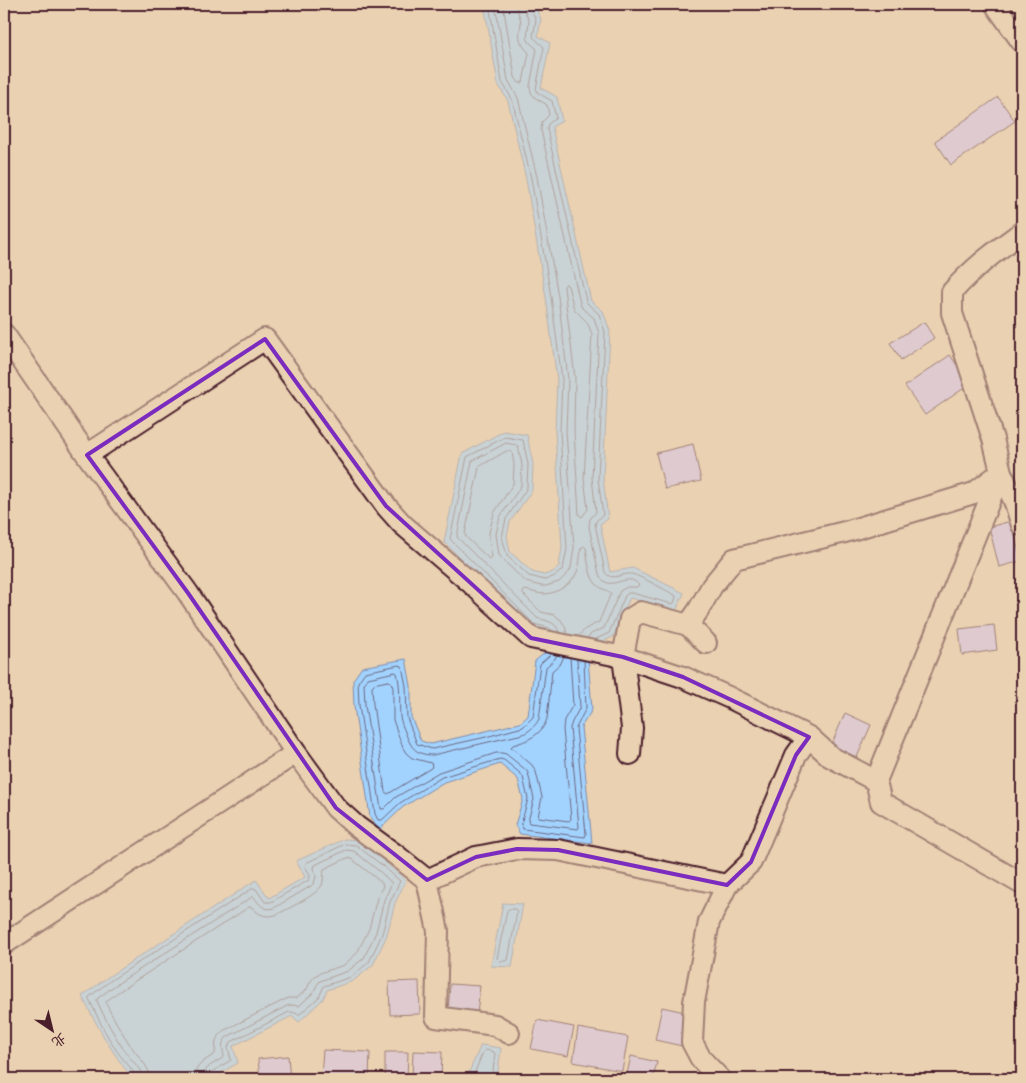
<svg xmlns="http://www.w3.org/2000/svg" width="1026" height="1083" font-family="Dekko,'LXGW WenKai TC',sans-serif">
<rect width="100%" height="100%" fill="#e9d1b2"/>
<filter id="ink" filterUnits="userSpaceOnUse"><feTurbulence type="fractalNoise" baseFrequency=".02" numOctaves="2"/><feDisplacementMap in="SourceGraphic" scale="10" xChannelSelector="R" yChannelSelector="G"/><feConvolveMatrix kernelMatrix="1 2 1 2 8 2 1 2 1" color-interpolation-filters="sRGB"/></filter>
<g filter="url(#ink)">
<path fill="#a2d3ff" stroke="#7f8baa" d="M484,4H534L541,19L538,36L550,43L541,88L557,97L562,121L552,127L591,301L603,311L610,331L603,478L608,519L600,524L610,572L633,568L684,593L676,611L630,598L613,637L596,644L588,658L592,710L581,727L592,843L520,834L515,825L523,799L518,779L500,764L444,782L403,807L379,830L370,817L354,706L353,680L362,667L406,659L411,686V717L421,741L431,744L520,723L528,716L535,661L546,652L548,633L531,629L444,542L462,454L504,431L527,435L533,464L532,490L510,522L507,536L510,552L532,572L544,575L553,572L559,566L562,548L555,431L557,380L546,298L526,179L508,101L498,84Z
M345,839L359,840L406,880L395,903L387,935L373,965L353,981L327,990L323,999L299,1022L292,1016L233,1046L238,1063L212,1078L207,1079H133C112,1053 97,1026 82,996L108,977L256,880L269,898L305,877L296,861Z
M503,903L523,904L512,967L491,966Z
M481,1045L501,1048L497,1079H466Z"/>
<g fill="none" stroke-linecap="round" stroke-linejoin="round">
<path stroke="#6d6780" stroke-width="1" d="M489,4L502,82L512,99L531,178L551,297L562,379L560,431L567,549L563,569L555,576L545,580L529,576L507,556L502,537L506,519L527,488L528,464L523,440L505,437L467,457L450,539L534,624L549,628L553,631
M495,4L508,80L518,98L537,177L558,296L568,379L566,431L574,548L571,568L569,572L559,582L546,586H541L526,582L503,560L499,555L496,534L500,517L521,486L522,465L518,446L516,445L506,443L472,461L457,537L537,618C546,621 556,621 559,632
M503,4L515,77L519,83H521L523,82L529,53C523,46 518,41 520,31C520,29 521,26 521,23C521,17 516,11 516,4
M524,4V9L529,21L527,38L530,43L537,49L530,86C530,98 539,99 547,105L549,115L542,122L541,130L580,303L582,308L594,318L599,333L592,478L596,512L590,519L589,527L599,574C607,592 619,578 632,580C635,581 637,583 639,585L637,587H627L620,591L604,628L591,634L587,638
M530,4V7L536,20L533,37L544,47L536,89L538,93L552,101L556,118L548,124L547,129L586,301L588,304L599,314L605,332L598,478L603,515L597,520L595,524L605,572C611,582 622,573 631,574C637,574 667,591 675,595L676,597L674,603L672,604L632,593H628L625,596L609,633L594,640
M566,284L568,286L574,309L587,322L592,334L584,478L588,509L582,517L579,515L574,431L575,378L564,287Z
M507,451L512,452L514,465L513,484L494,513L489,533V539L492,557L489,559L466,537L465,534L479,467Z
M567,634L565,626L561,620L555,615L541,612L523,594V592L525,590C531,591 538,594 545,594C557,593 573,584 577,572C580,565 580,556 581,548L584,546L586,548C588,559 588,576 597,585C601,589 607,590 611,593L599,622L585,629L579,636
M551,654L540,664L533,717L523,727L482,738L432,749L417,744L407,718L406,686L402,666L399,665L365,672L358,682L359,705L375,814L378,820H382L400,803L442,777L500,759L504,760L521,774L523,777L528,799L521,824L523,829L585,837L586,834L576,728L586,708L584,660
M557,655L554,660L546,667L539,719C536,725 530,731 523,734L433,755C415,755 411,747 405,732C403,727 401,722 400,717C399,702 401,688 397,673L395,672L368,678L364,684L365,705L381,809H384L396,797L439,772L496,753H502L506,754L526,770L528,773L534,799L528,821L529,823L578,829L579,827L570,728L572,722L580,707L577,659
M564,656L561,663L552,671L547,719C542,735 527,741 513,745L511,747L532,765L536,772L542,797L538,817L569,821L571,819L563,729L564,720L573,705L570,657
M389,681L391,682L393,688V720L403,748L406,753L412,758L431,763L432,766L431,768L388,794L385,792L373,704L372,686L374,684Z
M509,909H515L517,912L508,960L506,961H500L497,958L507,911Z
M136,1079C135,1072 128,1065 123,1059C109,1042 99,1020 89,999V997L110,981L253,888L256,889L265,902H271L309,880L310,875L305,866L306,863L345,844L356,845L383,866L400,881L390,902L382,934L369,962L351,977L324,986L319,997L300,1014C296,1015 294,1011 289,1012L231,1042L228,1047L231,1060L210,1073L208,1076V1079
M143,1079C142,1069 132,1061 126,1053C115,1037 105,1019 97,1001V999L114,986L252,897H254C260,905 264,911 274,908L311,886L314,883L316,877L314,868L315,865L346,850L354,851L379,871L392,883L384,900L376,932L364,958L348,971L320,981L317,985L313,993L299,1006L292,1005L287,1006L227,1037C220,1044 223,1049 224,1057C214,1064 203,1067 202,1079
M150,1079C150,1067 140,1059 133,1049C129,1044 105,1005 106,1002C107,1000 116,994 118,992L249,907H252C259,916 268,918 278,914C289,908 317,895 322,885C324,880 323,875 324,869L347,858L352,859L382,883L383,886L377,898L369,929L357,953L344,965L320,973L315,976L310,982L307,989L297,998H289L284,1000L223,1031L216,1040L215,1054C204,1061 195,1065 194,1079
M472,1079L483,1052L486,1050L494,1052L495,1054L492,1079"/>
</g>
<path fill="#d0c1f2" stroke="#4a1f2b" d="M998,97L1015,121L951,165L935,141Z
M924,322L934,338L901,360L890,343Z
M950,355L970,384L925,415L905,386Z
M693,444L701,481L665,489L656,453Z
M1011,521L1021,561L999,567L989,527Z
M994,625L997,650L962,655L959,629Z
M845,713L871,725L857,757L831,746Z
M419,981L420,1014L390,1015L389,982Z
M450,984L480,986L477,1015L448,1012Z
M662,1007L689,1013L682,1046L655,1040Z
M537,1020L574,1027L568,1056L531,1049Z
M578,1028L628,1037L622,1071L573,1062Z
M323,1050L370,1052L369,1079L321,1076Z
M413,1051L442,1052L441,1079H412Z
M385,1052H408L407,1079H385Z
M288,1056L290,1079H260L258,1059Z
M631,1056L657,1062L653,1079H626Z"/>
<g fill="none" stroke-linecap="round" stroke-linejoin="round">
<g stroke="#4a1f2b" stroke-width="24">
<path id="street" d="M995,4L1022,42
M1022,232C997,250 973,268 952,292V313L993,439L1001,472L1015,503L1022,525
M4,334L87,455L188,593L296,753L336,808L356,826L396,855L427,880L476,857L517,849L558,850L727,885
M87,455L265,339L386,506L402,524L472,584L531,638L623,657L683,677L728,697L809,737L831,757L876,781
M1001,472L876,781L881,802L1022,884
M688,625L698,611L712,586L734,559L845,532L974,493L999,474
M630,754L632,728L623,657L630,619L641,612L688,625L706,643
M427,880L438,931L436,1017L495,1025L509,1033
M4,944L296,753
M720,1079L701,1059L692,1042L694,1002L709,922L727,885L751,862L796,755L809,737"/>
</g>
<use href="#street" stroke="#e9d1b2" stroke-width="20"/>
</g>
</g>
<path d="M0 0H1026V1083H0ZM265,339L386,506L531,638L623,657L683,677L809,737L796,755L751,862L727,885L558,850L517,849L476,857L427,880L336,808L188,593L87,455Z" fill="#e9d1b2" fill-opacity=".55" fill-rule="evenodd"/>
<path fill="none" stroke="#7b2cbf" stroke-width="4" stroke-linejoin="round" d="M265,339L386,506L531,638L623,657L683,677L809,737L796,755L751,862L727,885L558,850L517,849L476,857L427,880L336,808L188,593L87,455Z"/>
<rect width="1026" height="1083" fill="none" stroke="#e9d1b2" stroke-width="20"/>
<rect x="10" y="10" width="1006" height="1063" fill="none" stroke="#4a1f2b" stroke-width="2" filter="url(#ink)"/>
<g transform="translate(52 1030) rotate(145)" stroke="#e9d1b2" stroke-width="4" paint-order="stroke">
<path d="M0-4L9 19L0 12L-9 19Z" fill="#4a1f2b"/>
<text y="-8" font-size="14" font-weight="bold" text-anchor="middle" fill="#4a1f2b">北</text>
</g>
</svg>
